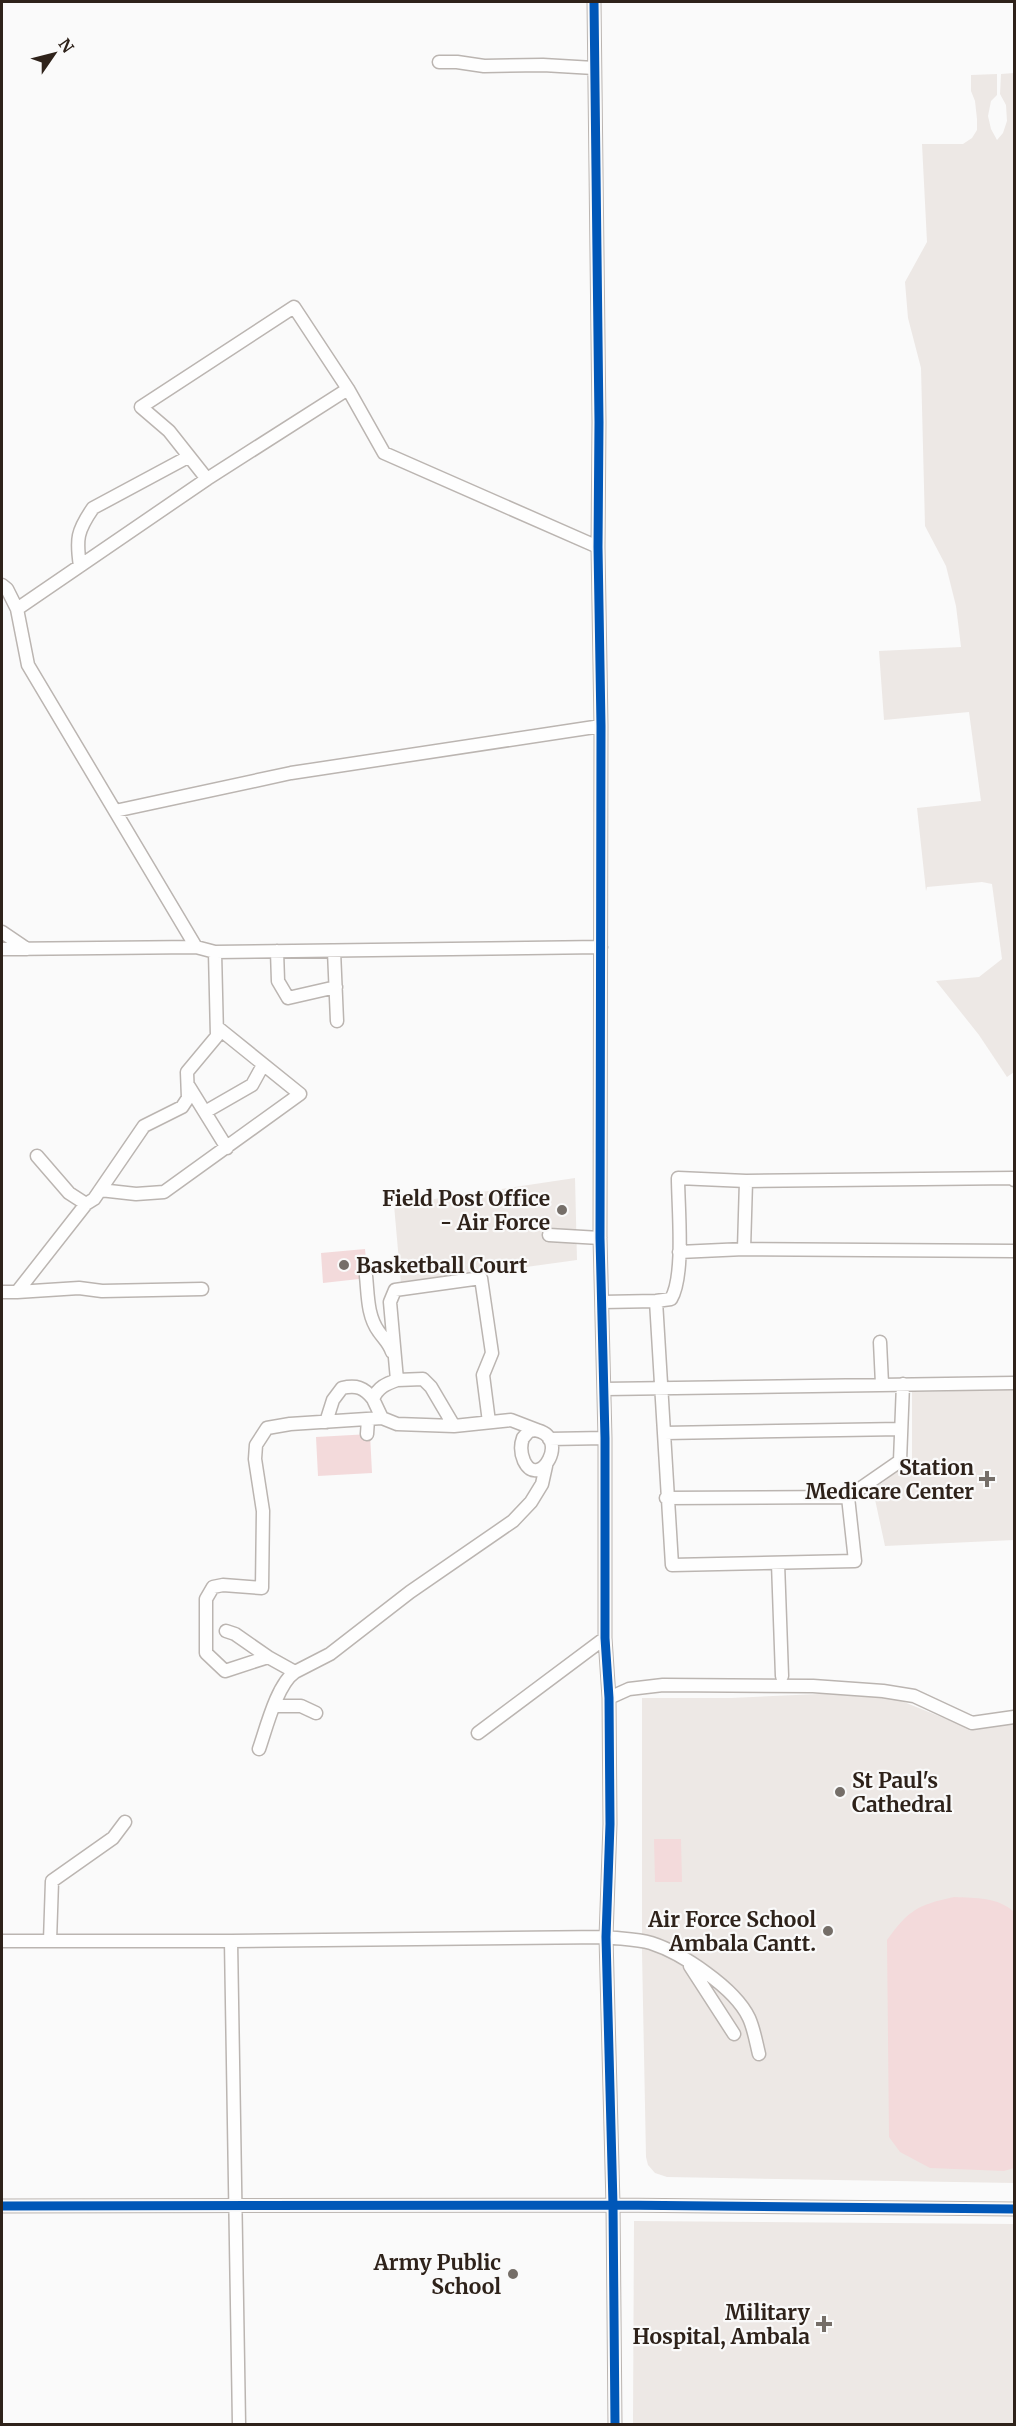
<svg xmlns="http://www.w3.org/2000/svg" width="1016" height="2426" font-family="Merriweather,serif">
<rect width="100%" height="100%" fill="#fafafa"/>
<path fill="#ede8e5" d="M1014,73V1072L1007,1077L979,1035L936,981L979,977L1002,959L992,884L982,882L927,887L926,891L917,808L981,801L969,712L884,720L879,651L961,647L956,606L946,566L925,526L921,368L908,318L905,282L927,242L922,144H963L972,138L977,130V119L975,101L971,91V75L997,74V95L991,101L988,116L991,129L997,140L1003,133L1007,121L1006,105L1000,94L1001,74Z
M575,1178L577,1260L401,1284L394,1205Z
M1014,1390V1540L885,1546L873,1490L912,1460V1392Z
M841,1693L899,1700L966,1727L1014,1721V2183L667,2177L655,2173L648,2165L646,2157L642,1952V1698H731Z
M634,2221L1014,2224V2424H633Z"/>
<path fill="#f3dadb" d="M365,1249L368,1278L323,1283L321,1253Z
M370,1434L372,1473L318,1476L316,1437Z
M654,1839H681L682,1882H655Z
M954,1897C976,1898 998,1897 1014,1912V2168L1004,2171L930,2168L900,2152L889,2137L887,1940C909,1910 917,1905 954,1897Z"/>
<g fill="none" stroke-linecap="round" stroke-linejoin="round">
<g stroke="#bbb5b1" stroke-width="15">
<path id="minor" d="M594,2L599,422L598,547L601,726L600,1238L605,1438V1638L609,1698L610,1824L606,1937L613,2205L615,2424
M439,62H457L484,66L543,65L594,68
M207,479L169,431L141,407L294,307L348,389L384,453L598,547
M80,566C76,539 77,531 93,508L188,457
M2,585L7,589L17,609L28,665L196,947
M17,609L207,479L348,389
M115,811L291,773L601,726
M2,932L27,949
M2,949L196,947L215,952L601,947
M277,951L278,981L288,998L336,987
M334,951L337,1021
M188,1085L227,1148
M205,1112L252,1085L263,1065
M37,1156L69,1193L86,1204L94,1199L144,1126L182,1107L188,1098L187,1072L217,1036L215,952
M100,1190L136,1194L164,1192L300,1094L217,1027
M86,1204L17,1292L79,1288L102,1291L202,1289
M549,1235L600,1238
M744,1249L746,1181
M679,1252L744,1249L1014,1251
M366,1276C368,1294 367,1316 379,1332C384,1339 389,1343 392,1352
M2,1292H17
M656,1301L672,1565L855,1561L848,1497L900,1461L903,1384
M602,1302L656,1301L671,1299C685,1276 678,1207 678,1178L746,1181L1014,1178V1180
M880,1342L882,1384
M604,1389L1014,1383
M382,1418L373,1399C378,1387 386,1384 397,1380
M326,1422L333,1400L342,1388C356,1385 364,1387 373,1399
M454,1426L431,1387L423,1379L397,1380L390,1302L395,1290L481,1278L492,1353L483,1375L489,1422
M535,1430C572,1436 539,1492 524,1461C521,1454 520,1446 523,1438L529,1431Z
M537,1430L511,1420L454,1426L397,1424L382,1418L290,1424L267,1428L256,1445L255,1459L263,1511L262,1588L223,1585L213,1587L206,1599V1653L225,1671L268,1657L295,1672L330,1654L410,1592L513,1521L531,1502L542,1484L546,1466
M664,1433L901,1429
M367,1434L368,1419
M549,1439L605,1438
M666,1498L848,1497
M778,1563L782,1676
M226,1631L235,1634L268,1657
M609,1698L629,1689L663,1685L813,1686L883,1691L914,1696L972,1723L1014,1717
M275,1706H301L316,1713
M478,1733L605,1638
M259,1749C266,1729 277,1684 295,1672
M2,1941H231L606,1937C621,1939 637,1939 651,1943C682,1953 735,1988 749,2018C754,2029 756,2042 759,2054
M50,1941L52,1881L113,1838L125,1822
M231,1941L239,2424
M690,1966L734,2034
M2,2206L613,2205L1014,2209"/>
</g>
<use href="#minor" stroke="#fefefe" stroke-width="12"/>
<g stroke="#fafafa" stroke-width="13">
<path id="cycleway" d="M594,2L599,422L598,547L601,726L600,1238L605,1438V1638L609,1698L610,1824L606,1937L613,2205L615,2424
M2,2206L613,2205L1014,2209"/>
</g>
<use href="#cycleway" stroke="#0057b8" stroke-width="9"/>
</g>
<g fill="#756e68" stroke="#fafafa" stroke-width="2">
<circle cx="562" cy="1210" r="6"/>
<circle cx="344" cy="1265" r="6"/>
<path d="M984 1470h6v6h6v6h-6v6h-6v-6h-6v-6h6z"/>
<circle cx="840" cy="1792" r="6"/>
<circle cx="828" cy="1931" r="6"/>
<circle cx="513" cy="2274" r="6"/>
<path d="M821 2315h6v6h6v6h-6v6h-6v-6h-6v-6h6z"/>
</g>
<g text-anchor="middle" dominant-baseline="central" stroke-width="4.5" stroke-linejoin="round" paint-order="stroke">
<g font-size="21" font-weight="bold" fill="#2e221a" stroke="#fafafa" text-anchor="end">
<text x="550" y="1198">Field Post Office<tspan x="550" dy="24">- Air Force</tspan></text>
<text x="356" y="1265" text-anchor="start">Basketball Court</text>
<text x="974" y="1467">Station<tspan x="974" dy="24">Medicare Center</tspan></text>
<text x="852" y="1780" text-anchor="start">St Paul's<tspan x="852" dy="24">Cathedral</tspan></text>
<text x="816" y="1919">Air Force School<tspan x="816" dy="24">Ambala Cantt.</tspan></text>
<text x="501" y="2262">Army Public<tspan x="501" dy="24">School</tspan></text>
<text x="810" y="2312">Military<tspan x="810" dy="24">Hospital, Ambala</tspan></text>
</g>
</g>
<rect width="1016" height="2426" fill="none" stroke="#2e221a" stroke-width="6"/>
<g transform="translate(54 54) rotate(55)" stroke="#fafafa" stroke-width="4.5" paint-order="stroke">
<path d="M0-4.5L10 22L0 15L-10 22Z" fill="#2e221a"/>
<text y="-9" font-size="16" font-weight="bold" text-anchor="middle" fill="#2e221a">N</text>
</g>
</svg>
